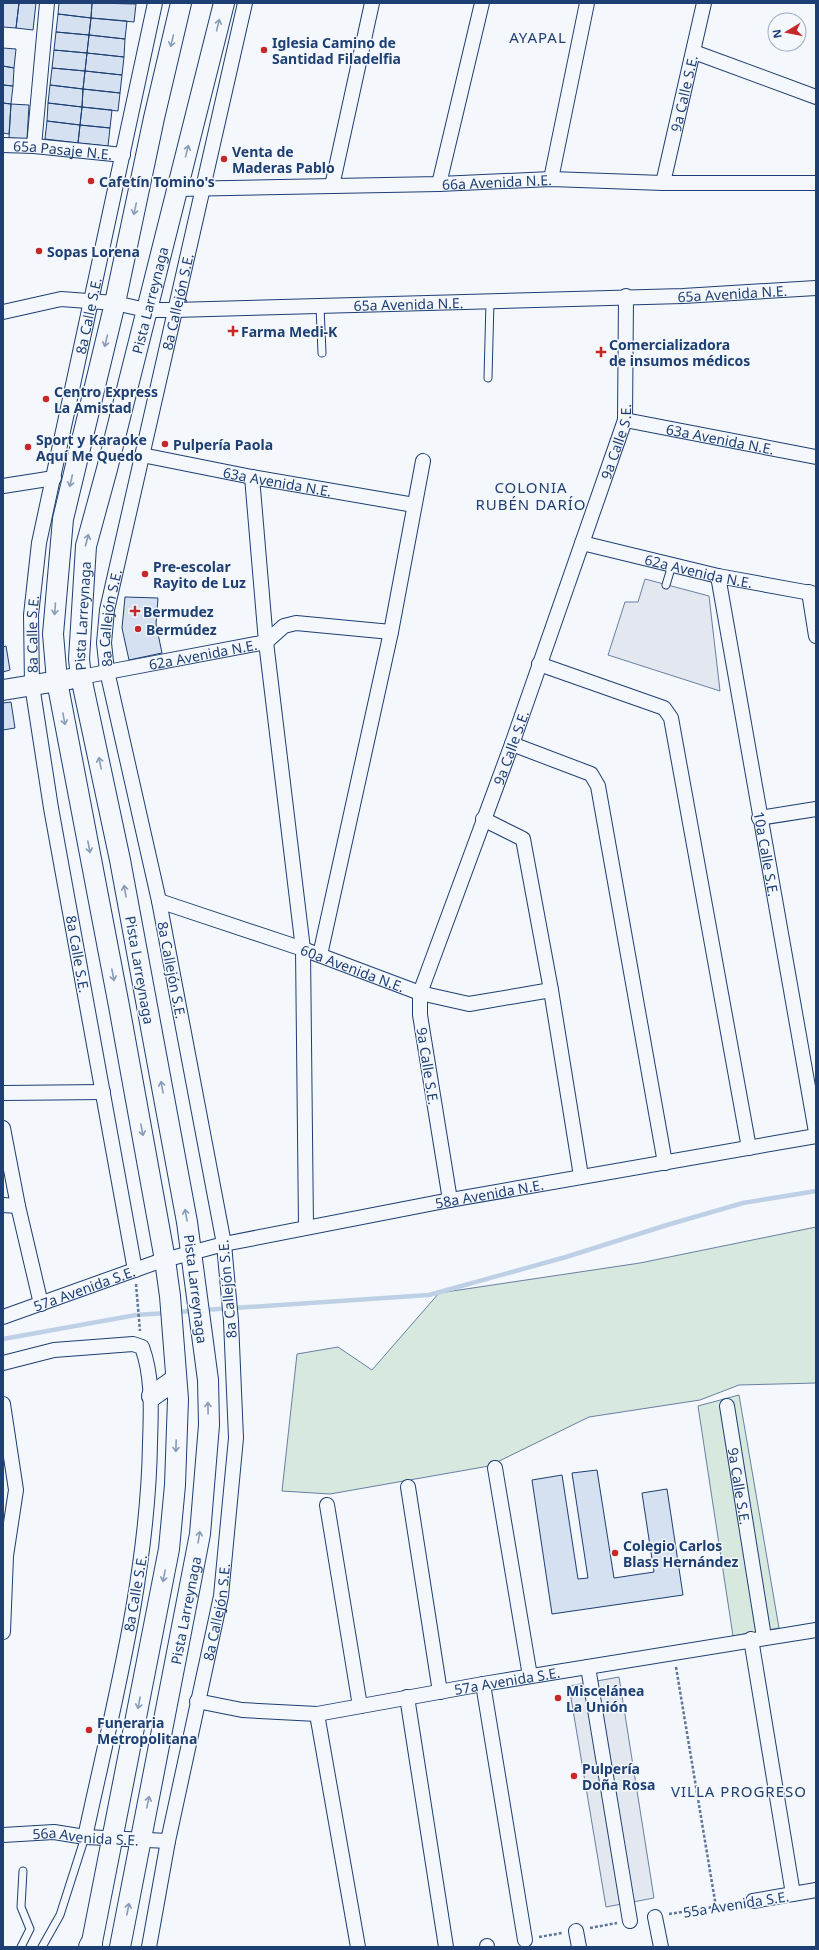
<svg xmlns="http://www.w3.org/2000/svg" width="819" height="1950" font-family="'Noto Sans',sans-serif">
<rect width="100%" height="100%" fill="#f4f7fb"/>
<path fill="#d7e8df" stroke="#687fa3" d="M816,1227V1383L739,1385L700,1400L589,1417L489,1466L330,1494L282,1491L297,1354L338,1347L372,1370L439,1293L640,1263Z
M739,1395L779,1628L733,1636L698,1406Z"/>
<path fill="#e3e8f0" stroke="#687fa3" d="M645,579L709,596L720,691L608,655L625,602H638Z
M619,1677L654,1898L606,1907L569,1686Z"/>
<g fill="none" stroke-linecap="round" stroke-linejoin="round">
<path stroke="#bed0e5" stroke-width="4.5" d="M204,1310L429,1295L566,1257L667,1225L743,1203L816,1191
M176,1312L195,1311
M3,1339L136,1315L167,1313"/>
</g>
<path fill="#d5e0f0" stroke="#1d3f73" d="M3,3H19L16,28L3,27Z
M19,3H36L33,30L16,28Z
M59,3H92L91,18L58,14Z
M92,3L136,4L134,22L91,18Z
M58,14L91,18L89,35L56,32Z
M91,18L127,21L125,39L89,35Z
M56,32L89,35L87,53L54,50Z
M89,35L125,39L124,57L87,53Z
M3,48L16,49L14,68L3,66Z
M54,50L87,53L85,71L52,68Z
M87,53L124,57L122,75L85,71Z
M3,66L14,68L13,86L3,85Z
M52,68L85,71L83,89L50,85Z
M85,71L122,75L120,93L83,89Z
M3,85L13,86L11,104L3,103Z
M50,85L83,89L82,107L48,103Z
M83,89L120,93L118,111L82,107Z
M3,103L11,104L9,134L3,133Z
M48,103L82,107L80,125L47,121Z
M11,104L29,105L27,139L9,138Z
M82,107L112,110L110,128L80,125Z
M47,121L80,125L78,143L45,139Z
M80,125L110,128L108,146L78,143Z
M125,597L158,598L156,624L162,653L129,660L122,628Z
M6,646L10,670L3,672V647Z
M11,702L15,728L3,730V735V703Z
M597,1470L614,1578L654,1572L642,1493L667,1489L683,1595L552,1614L532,1480L562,1475L578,1579L588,1578L572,1473Z"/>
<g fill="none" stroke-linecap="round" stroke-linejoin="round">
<g stroke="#1d3f73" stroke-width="9">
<path id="lane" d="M320,307L322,353
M488,378L490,301
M666,585L672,565
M21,1947L30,1929L21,1907L23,1871
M42,1947L60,1915L85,1837"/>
</g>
<g stroke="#1d3f73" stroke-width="16">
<g id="street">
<path d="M694,52L816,97"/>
<path id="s1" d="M3,145L34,146L123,155"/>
<path d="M34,146L47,3"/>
<path d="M551,179L587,3"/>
<path id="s2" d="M663,183L704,3"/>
<path d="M439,184L482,3"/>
<path d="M332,186L372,3"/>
<path id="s3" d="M178,189L439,184L551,179L663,183H816"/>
<path id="s4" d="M3,312L61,299L115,303L146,310H174L683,296L816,288"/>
<path id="s5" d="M625,420L816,457"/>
<path id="s6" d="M142,455L252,477L414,505"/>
<path d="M252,477L266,642L303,949L306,1227"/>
<path d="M3,486L54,478"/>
<path id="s7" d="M582,543L718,576L816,594"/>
<path id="s8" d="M718,576L816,1132"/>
<path d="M809,592L816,636"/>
<path d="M539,664L664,708L671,718L749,1148"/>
<path id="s9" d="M81,677L266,642L284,626L296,623L391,632"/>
<path d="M512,744L591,774L598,786L665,1163"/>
<path d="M759,818L816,809"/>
<path d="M483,819L523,839L551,990L581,1176"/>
<path id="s10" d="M159,901L303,949L420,993L469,1004L551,990"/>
<path d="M320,955L391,632L423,461"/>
<path d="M3,1093L103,1092"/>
<path d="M3,1128L18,1206L41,1304"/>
<path id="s11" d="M450,1200L420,1015V993L512,744L625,420L626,296"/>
<path d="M3,1205L18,1206"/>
<path id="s12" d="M135,1270L51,808L32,685L31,615L39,543L155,3"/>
<path id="s13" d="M3,1317L157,1262L224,1244L450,1200L816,1136"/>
<path d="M3,1363L54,1350L133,1344L142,1347C153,1377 151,1410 150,1443C148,1576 113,1707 85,1837"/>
<path d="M3,1404L16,1490L6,1556L3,1632"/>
<path id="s14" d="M727,1406L764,1637"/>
<path d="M495,1468L530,1676"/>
<path d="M408,1487L440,1692"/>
<path d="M327,1505L360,1706"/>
<path d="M751,1639L793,1894"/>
<path d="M588,1667L630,1921"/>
<path d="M483,1684L525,1940"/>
<path d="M407,1697L446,1947"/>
<path id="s15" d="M197,1701L242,1710L317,1714L483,1684L816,1630"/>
<path d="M317,1714L358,1947"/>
<path id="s16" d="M3,1835L54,1832L85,1837L168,1841"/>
<path d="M753,1901L816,1890"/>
<path d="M655,1917L661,1947"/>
<path d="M576,1931L579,1947"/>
<path d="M487,1946V1947"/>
<path id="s17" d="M149,1947L168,1841L221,1596L236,1438L231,1321L224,1244L159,901L107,671L104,643L107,610L245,3"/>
</g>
</g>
<g stroke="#1d3f73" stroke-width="22">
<g id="secondary">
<path d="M3,690L70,679"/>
<path d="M152,1396L176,1379"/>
<path d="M91,1947L169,1549L175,1485L178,1399L170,1296L165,1260L119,1006L57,681L53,634L63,519L115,303L154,118L181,3"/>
<path id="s18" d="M120,1947L200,1534L209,1425L208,1380L187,1222L120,860L81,677L79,659L86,546L107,469L224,3"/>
</g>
</g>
<g stroke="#1d3f73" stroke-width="24">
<path id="primary" d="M90,1947L91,1945"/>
</g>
<path stroke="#5e769c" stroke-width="2.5" stroke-dasharray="3 2" stroke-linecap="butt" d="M136,1284L140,1331
M676,1667L716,1907
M669,1914L739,1903
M590,1928L617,1923
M539,1937L562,1933"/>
<use href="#lane" stroke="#f4f7fb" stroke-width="7"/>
<use href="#street" stroke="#f4f7fb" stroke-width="14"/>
<use href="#secondary" stroke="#f4f7fb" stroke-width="20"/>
<use href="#primary" stroke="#f4f7fb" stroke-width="22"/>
</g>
<defs><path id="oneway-shaft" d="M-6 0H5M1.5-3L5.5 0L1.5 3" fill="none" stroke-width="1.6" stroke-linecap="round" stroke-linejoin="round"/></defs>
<g stroke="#889bb7">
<use href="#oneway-shaft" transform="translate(218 25) rotate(-76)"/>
<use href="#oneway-shaft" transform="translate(172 41) rotate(103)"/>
<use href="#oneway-shaft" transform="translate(187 151) rotate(-76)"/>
<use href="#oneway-shaft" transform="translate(135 209) rotate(102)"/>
<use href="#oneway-shaft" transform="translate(106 341) rotate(104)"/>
<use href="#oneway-shaft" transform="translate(71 481) rotate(103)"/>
<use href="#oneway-shaft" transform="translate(87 540) rotate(-75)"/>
<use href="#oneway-shaft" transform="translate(55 609) rotate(94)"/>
<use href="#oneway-shaft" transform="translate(64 719) rotate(79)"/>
<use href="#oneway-shaft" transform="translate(100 763) rotate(-102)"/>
<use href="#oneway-shaft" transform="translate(89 847) rotate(79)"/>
<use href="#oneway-shaft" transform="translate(125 891) rotate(-100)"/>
<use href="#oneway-shaft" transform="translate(113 975) rotate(79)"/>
<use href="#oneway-shaft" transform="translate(162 1087) rotate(-101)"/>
<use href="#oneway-shaft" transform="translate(142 1130) rotate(79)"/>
<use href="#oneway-shaft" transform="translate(186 1215) rotate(-101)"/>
<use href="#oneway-shaft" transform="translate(208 1408) rotate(-91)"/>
<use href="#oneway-shaft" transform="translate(176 1446) rotate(92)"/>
<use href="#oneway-shaft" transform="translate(199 1537) rotate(-81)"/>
<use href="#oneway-shaft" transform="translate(164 1576) rotate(101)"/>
<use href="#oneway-shaft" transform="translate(139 1703) rotate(101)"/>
<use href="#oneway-shaft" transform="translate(148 1802) rotate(-78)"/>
<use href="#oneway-shaft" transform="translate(128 1909) rotate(-79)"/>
</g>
<g fill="#c62828" stroke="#f4f7fb" stroke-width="1.5">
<circle cx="264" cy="50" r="4"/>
<circle cx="224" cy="159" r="4"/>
<circle cx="91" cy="181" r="4"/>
<circle cx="39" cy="251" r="4"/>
<path d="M231 325h4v4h4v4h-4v4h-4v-4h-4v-4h4z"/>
<path d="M599 346h4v4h4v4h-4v4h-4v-4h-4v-4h4z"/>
<circle cx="46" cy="399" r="4"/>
<circle cx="165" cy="444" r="4"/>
<circle cx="28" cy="447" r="4"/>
<circle cx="145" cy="574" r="4"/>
<path d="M133 605h4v4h4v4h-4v4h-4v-4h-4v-4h4z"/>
<circle cx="138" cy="629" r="4"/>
<circle cx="615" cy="1553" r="4"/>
<circle cx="558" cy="1698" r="4"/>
<circle cx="89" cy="1730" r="4"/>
<circle cx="574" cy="1776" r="4"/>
</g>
<g text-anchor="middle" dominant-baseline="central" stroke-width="3" stroke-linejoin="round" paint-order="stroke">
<g font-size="14" font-weight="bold" fill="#1d3f73" stroke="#f4f7fb" text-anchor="start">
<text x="272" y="42">Iglesia Camino de<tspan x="272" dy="16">Santidad Filadelfia</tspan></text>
<text x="232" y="151">Venta de<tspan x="232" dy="16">Maderas Pablo</tspan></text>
<text x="99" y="181">Cafetín Tomino's</text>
<text x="47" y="251">Sopas Lorena</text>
<text x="241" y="331">Farma Medi-K</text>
<text x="609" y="344">Comercializadora<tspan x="609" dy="16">de insumos médicos</tspan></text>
<text x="54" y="391">Centro Express<tspan x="54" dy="16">La Amistad</tspan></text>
<text x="36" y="439">Sport y Karaoke<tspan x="36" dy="16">Aquí Me Quedo</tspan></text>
<text x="173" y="444">Pulpería Paola</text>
<text x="153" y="566">Pre-escolar<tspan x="153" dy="16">Rayito de Luz</tspan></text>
<text x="143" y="611">Bermudez</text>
<text x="146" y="629">Bermúdez</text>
<text x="623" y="1545">Colegio Carlos<tspan x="623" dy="16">Blass Hernández</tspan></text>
<text x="566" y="1690">Miscelánea<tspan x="566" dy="16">La Unión</tspan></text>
<text x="97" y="1722">Funeraria<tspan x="97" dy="16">Metropolitana</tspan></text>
<text x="582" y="1768">Pulpería<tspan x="582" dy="16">Doña Rosa</tspan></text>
</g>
<g font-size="14" fill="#1d3f73" stroke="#f4f7fb">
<text stroke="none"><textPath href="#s2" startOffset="92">9a Calle S.E.</textPath></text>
<text stroke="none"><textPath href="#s1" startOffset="60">65a Pasaje N.E.</textPath></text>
<text stroke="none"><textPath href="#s3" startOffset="319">66a Avenida N.E.</textPath></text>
<text stroke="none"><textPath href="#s4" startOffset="732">65a Avenida N.E.</textPath></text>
<text stroke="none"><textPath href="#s18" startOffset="1675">Pista Larreynaga</textPath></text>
<text stroke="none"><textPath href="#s17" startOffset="1674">8a Callejón S.E.</textPath></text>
<text stroke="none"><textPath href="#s4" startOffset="408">65a Avenida N.E.</textPath></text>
<text stroke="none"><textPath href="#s12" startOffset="969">8a Calle S.E.</textPath></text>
<text stroke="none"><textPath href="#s5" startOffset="97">63a Avenida N.E.</textPath></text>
<text stroke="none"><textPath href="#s11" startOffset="795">9a Calle S.E.</textPath></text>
<text stroke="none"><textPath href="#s6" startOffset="138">63a Avenida N.E.</textPath></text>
<text stroke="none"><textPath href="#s7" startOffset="120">62a Avenida N.E.</textPath></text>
<text stroke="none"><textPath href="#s18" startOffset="1351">Pista Larreynaga</textPath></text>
<text stroke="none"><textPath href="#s17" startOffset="1350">8a Callejón S.E.</textPath></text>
<text stroke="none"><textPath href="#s12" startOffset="645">8a Calle S.E.</textPath></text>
<text stroke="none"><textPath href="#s9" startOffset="124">62a Avenida N.E.</textPath></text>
<text stroke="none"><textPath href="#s11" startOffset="471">9a Calle S.E.</textPath></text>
<text stroke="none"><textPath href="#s8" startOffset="282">10a Calle S.E.</textPath></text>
<text transform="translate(78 954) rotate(80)">8a Calle S.E.</text>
<text stroke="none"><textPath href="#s10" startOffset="205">60a Avenida N.E.</textPath></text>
<text transform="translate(140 970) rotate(80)">Pista Larreynaga</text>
<text transform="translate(172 970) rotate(79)">8a Callejón S.E.</text>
<text transform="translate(428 1066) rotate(81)">9a Calle S.E.</text>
<text stroke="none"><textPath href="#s13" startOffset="503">58a Avenida N.E.</textPath></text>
<text stroke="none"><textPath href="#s13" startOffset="86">57a Avenida S.E.</textPath></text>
<text transform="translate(196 1289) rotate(83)">Pista Larreynaga</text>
<text transform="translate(227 1289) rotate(-95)">8a Callejón S.E.</text>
<text stroke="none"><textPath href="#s14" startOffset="81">9a Calle S.E.</textPath></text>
<text transform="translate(135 1593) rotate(-80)">8a Calle S.E.</text>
<text stroke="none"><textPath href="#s18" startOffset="343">Pista Larreynaga</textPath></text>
<text stroke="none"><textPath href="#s17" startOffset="342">8a Callejón S.E.</textPath></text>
<text stroke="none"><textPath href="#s15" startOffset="314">57a Avenida S.E.</textPath></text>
<text stroke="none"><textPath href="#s16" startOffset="83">56a Avenida S.E.</textPath></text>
<text transform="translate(736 1904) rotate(-9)">55a Avenida S.E.</text>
</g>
<g font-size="15" letter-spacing="1" fill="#1d3f73" stroke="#f4f7fb">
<text x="538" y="37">AYAPAL</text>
<text x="531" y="487">COLONIA<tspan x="531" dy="17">RUBÉN DARÍO</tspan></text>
<text x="739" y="1791">VILLA PROGRESO</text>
</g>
</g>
<rect width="819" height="1950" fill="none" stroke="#1d3f73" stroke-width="8"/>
<g transform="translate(787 32) rotate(260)"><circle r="19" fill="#f4f7fb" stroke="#9eadc5"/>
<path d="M0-3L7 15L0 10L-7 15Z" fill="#c62828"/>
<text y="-6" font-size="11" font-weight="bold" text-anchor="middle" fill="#1d3f73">N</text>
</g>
</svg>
